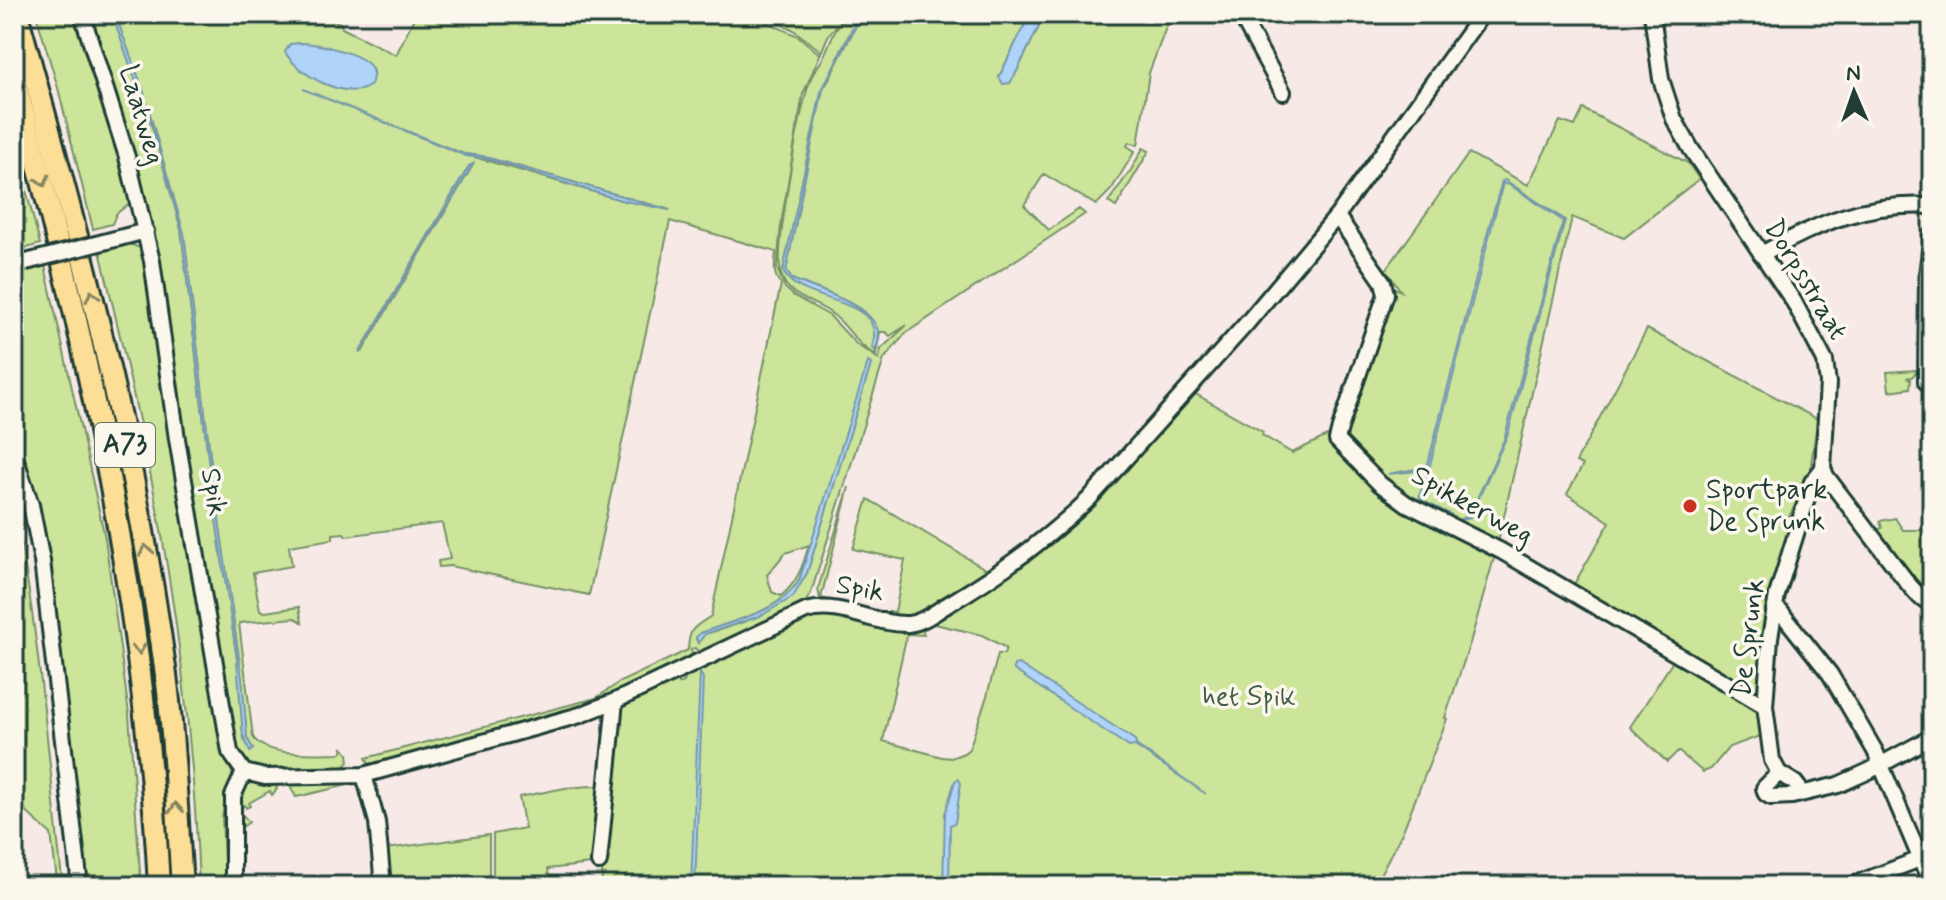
<svg xmlns="http://www.w3.org/2000/svg" width="1946" height="900" font-family="Mynerve,sans-serif">
<rect width="100%" height="100%" fill="#f6e9e6"/>
<filter id="ink" filterUnits="userSpaceOnUse"><feTurbulence type="fractalNoise" baseFrequency=".0125" numOctaves="2"/><feDisplacementMap in="SourceGraphic" scale="16" xChannelSelector="R" yChannelSelector="G"/><feConvolveMatrix kernelMatrix="1 2 1 2 8 2 1 2 1" color-interpolation-filters="sRGB"/></filter>
<g filter="url(#ink)">
<path fill="#cce59a" stroke="#769167" stroke-width="2" fill-rule="evenodd" d="M36,14H75L102,91L131,202L116,214L112,224L93,229L58,88Z
M87,14H112L151,123L181,229L213,499L237,659L243,735L245,741L253,749L247,738L242,679L212,472L184,234L143,90L115,14H323L341,24L342,28L396,55L416,14H748L798,36L820,54L821,51L792,29L755,14H847L829,34L803,94L781,224L777,268L785,288L794,296L830,316L856,344L879,359L881,349L907,325L890,336L886,332H880L876,355C856,346 849,326 832,314C814,300 788,299 781,274C774,253 800,105 810,81C812,73 818,67 822,60C833,39 830,32 850,14H859L826,85L862,14H1030L999,77L1015,75L1045,14H1171L1149,73L1138,145L1129,142L1127,146L1135,151L1111,190L1096,205L1044,174L1024,205L1049,230L1079,209L1085,214L906,333L884,359L811,593L802,608L702,656L695,648L691,649L693,660L611,699L539,722L380,762L369,764L366,758L596,698L620,682L688,650C689,627 694,628 711,616L781,284C772,275 775,264 776,252L670,221L589,595L450,566L439,567L438,561L450,559L442,523L346,536L344,533L333,534V539L289,546L292,566L253,573L260,610L265,612L299,607L302,622L295,618L239,623L253,737C266,758 317,753 341,753L343,748L348,754L349,762L343,768C318,770 271,777 248,765C242,762 239,756 235,751L172,378ZM822,91L786,271L792,279C821,292 895,309 875,350L872,348C875,338 877,325 868,317C846,296 805,299 783,271ZM464,154L482,156L670,210L621,200ZM473,165L362,352H360L469,166ZM871,364L807,573C787,611 744,623 705,634L698,643L696,639L701,633C736,619 776,614 799,581ZM809,545C803,565 798,582 781,596L772,592L767,575L785,553Z
M1583,109L1688,163L1699,179L1624,238L1572,217L1496,551L1470,643L1445,718L1447,719L1402,833L1374,886H601L619,704L676,676L679,684L684,682L688,673L815,614L816,617L831,616L921,626L924,635L907,634L883,741L942,757L951,758L964,753L969,749L987,696L998,654H1004L1006,648L982,635L935,624L933,621L999,578L1170,420L1192,392L1263,432L1262,435L1292,453L1327,436L1331,438L1386,284L1401,291L1386,270L1469,153L1528,185L1560,121L1575,126Z
M14,143L40,244L14,252Z
M1143,148L1149,151L1116,207L1108,202L1131,170Z
M127,243L143,249L223,756L232,772V785L225,801L222,817L225,886H199C195,781 185,676 168,572C151,464 125,357 100,251Z
M45,266L105,538L129,714L141,886H86L47,545L27,463L14,436V275Z
M1647,329L1823,422V426L1817,423L1809,478L1789,517L1794,527L1762,699L1573,586L1610,522L1567,494L1583,465L1576,462Z
M1918,370L1911,378L1907,377L1911,380L1910,388L1889,391L1887,372Z
M849,487L821,598L831,600L829,603H821L818,589Z
M868,499L989,571L1081,502L990,575L912,618L890,616L889,611L895,612L905,560L853,549Z
M14,507C39,629 48,755 62,879L57,880L51,834L14,801V623L23,622L14,562Z
M1895,518L1903,530H1932V591L1918,588L1873,531L1882,528L1880,521Z
M1675,658L1759,706L1766,734L1729,747L1711,769L1703,772L1678,751L1667,762L1630,727Z
M354,776L363,781L373,820L371,823L360,795L364,791L361,782L296,797L288,783Z
M255,780L275,782L277,789L272,795L270,791L249,803L250,806L246,808L244,805L238,810L249,822L238,830L242,886H236V804L243,786Z
M591,786L604,787L599,863L548,869L550,886H385V849L489,835V876H493V834L525,828L519,797L565,788Z"/>
<path fill="#b0d4f9" stroke="#7698aa" stroke-width="2" d="M112,14H115L143,90L184,234L212,472L242,679L247,738L253,749L250,752L243,735L237,659L213,499L181,229L151,123Z
M859,14H862L823,89L786,271L792,279C819,292 896,309 875,350L872,348C890,294 798,306 783,271L821,92Z
M1030,14H1045L1015,75L1010,83L1003,84L999,77Z
M301,43C316,43 361,53 370,66C375,72 373,78 371,85C348,103 297,74 285,52L290,44Z
M303,89L464,154L482,156L670,210L621,200L487,159L466,156Z
M473,164L361,352H360L469,166Z
M1505,180L1565,220L1508,434L1470,517L1467,519H1460L1469,516L1504,440L1563,221L1510,185L1503,183L1421,500L1452,515L1418,503L1426,470L1388,474L1427,467L1491,220L1502,181Z
M868,362L871,364L807,573L793,597L760,616L705,634L698,643L696,637L701,633C735,619 778,614 799,581Z
M1019,664L1135,740L1136,745L1206,794L1135,746L1129,747L1014,670V665Z
M700,673L703,678L695,886H691Z
M958,779L961,783L955,823L950,825L949,886H943L945,814L955,781Z"/>
<g fill="none" stroke-linecap="round" stroke-linejoin="round">
<g stroke="#1f3d34" stroke-width="20">
<path id="minor" d="M82,14L127,157L152,261L177,439L230,752L244,772L265,777L364,775L580,715L615,701L806,611C841,601 873,625 908,624C922,623 935,612 947,605C998,575 1046,540 1089,499L1247,323L1337,216L1482,14
M1240,14L1283,92
M1652,14L1661,79L1674,119L1691,149L1794,302L1825,361L1828,383L1823,468L1826,476L1910,586L1920,597L1932,604
M1337,216L1383,282L1386,294L1340,428L1337,440L1380,484L1407,504L1501,551L1765,706
M119,238L146,231
M1761,254C1822,223 1861,202 1932,206
M1926,382L1927,275L1932,235
M14,454L31,505L42,561L80,886
M1774,610L1780,611L1830,674L1875,751L1932,886
M1779,773L1764,788L1766,794L1771,797L1792,796L1838,785L1869,771L1932,737
M364,775L377,822L383,886
M1802,792L1795,783L1779,773L1772,760L1765,706L1770,638L1777,595L1812,482L1823,468
M599,862L615,701
M233,886V796L244,772
M1850,886L1920,859"/>
</g>
<g stroke="#1f3d34" stroke-width="26">
<path id="highway" d="M17,14C78,231 136,451 166,675C175,744 177,816 182,886
M14,79C89,343 145,611 159,886"/>
</g>
<use href="#minor" stroke="#fbf7ec" stroke-width="14"/>
<use href="#highway" stroke="#fdde96" stroke-width="20"/>
<g stroke="#1f3d34" stroke-width="20" stroke-linecap="butt">
<path id="minor-bridge" d="M26,262L119,238"/>
</g>
<use href="#minor-bridge" stroke="#fbf7ec" stroke-width="14"/>
</g>
<defs><path id="oneway-chevron" d="M-2-3.5L2.5 0L-2 3.5" fill="none" stroke-width="1.6" stroke-linecap="round" stroke-linejoin="round" transform="scale(2)"/></defs>
<g stroke="#838560">
<use href="#oneway-chevron" transform="translate(43 181) rotate(74)"/>
<use href="#oneway-chevron" transform="translate(92 296) rotate(-103)"/>
<use href="#oneway-chevron" transform="translate(146 550) rotate(-101)"/>
<use href="#oneway-chevron" transform="translate(139 649) rotate(82)"/>
<use href="#oneway-chevron" transform="translate(176 808) rotate(-94)"/>
</g>
</g>
<circle fill="#c8321e" stroke="#fbf7ec" stroke-width="3" cx="1690" cy="506" r="8"/>
<g text-anchor="middle" dominant-baseline="central" stroke-width="7" stroke-linejoin="round" paint-order="stroke">
<rect fill="#fbf7ec" stroke="#61756b" stroke-width="2" x="95" y="423" width="60" height="44" rx="6"/>
<g font-size="26" font-weight="bold" fill="#1f3d34">
<text x="125" y="445">A73</text>
</g>
<g font-size="28" fill="#1f3d34" stroke="#fbf7ec">
<text transform="translate(141 115) rotate(74)">Laatweg</text>
<text transform="translate(1805 280) rotate(59)">Dorpsstraat</text>
<text transform="translate(213 492) rotate(80)">Spik</text>
<text transform="translate(1472 506) rotate(29)">Spikkerweg</text>
<text transform="translate(860 589) rotate(10)">Spik</text>
<text transform="translate(1749 638) rotate(-83)">De Sprunk</text>
</g>
<g font-size="28" fill="#1f3d34" stroke="#fbf7ec" text-anchor="start">
<text x="1706" y="490">Sportpark<tspan x="1706" dy="32">De Sprunk</tspan></text>
</g>
<g font-size="28" fill="#425f48" stroke="#fbf7ec">
<text x="1249" y="697">het Spik</text>
</g>
</g>
<rect width="1946" height="900" fill="none" stroke="#fbf7ec" stroke-width="48"/>
<rect x="24" y="24" width="1898" height="852" fill="none" stroke="#1f3d34" stroke-width="3" filter="url(#ink)"/>
<g transform="translate(1854 92) rotate(358)" stroke="#fbf7ec" stroke-width="6" paint-order="stroke">
<path d="M0-6L14 30L0 20L-14 30Z" fill="#1f3d34"/>
<text y="-12" font-size="22" font-weight="bold" text-anchor="middle" fill="#1f3d34">N</text>
</g>
</svg>
